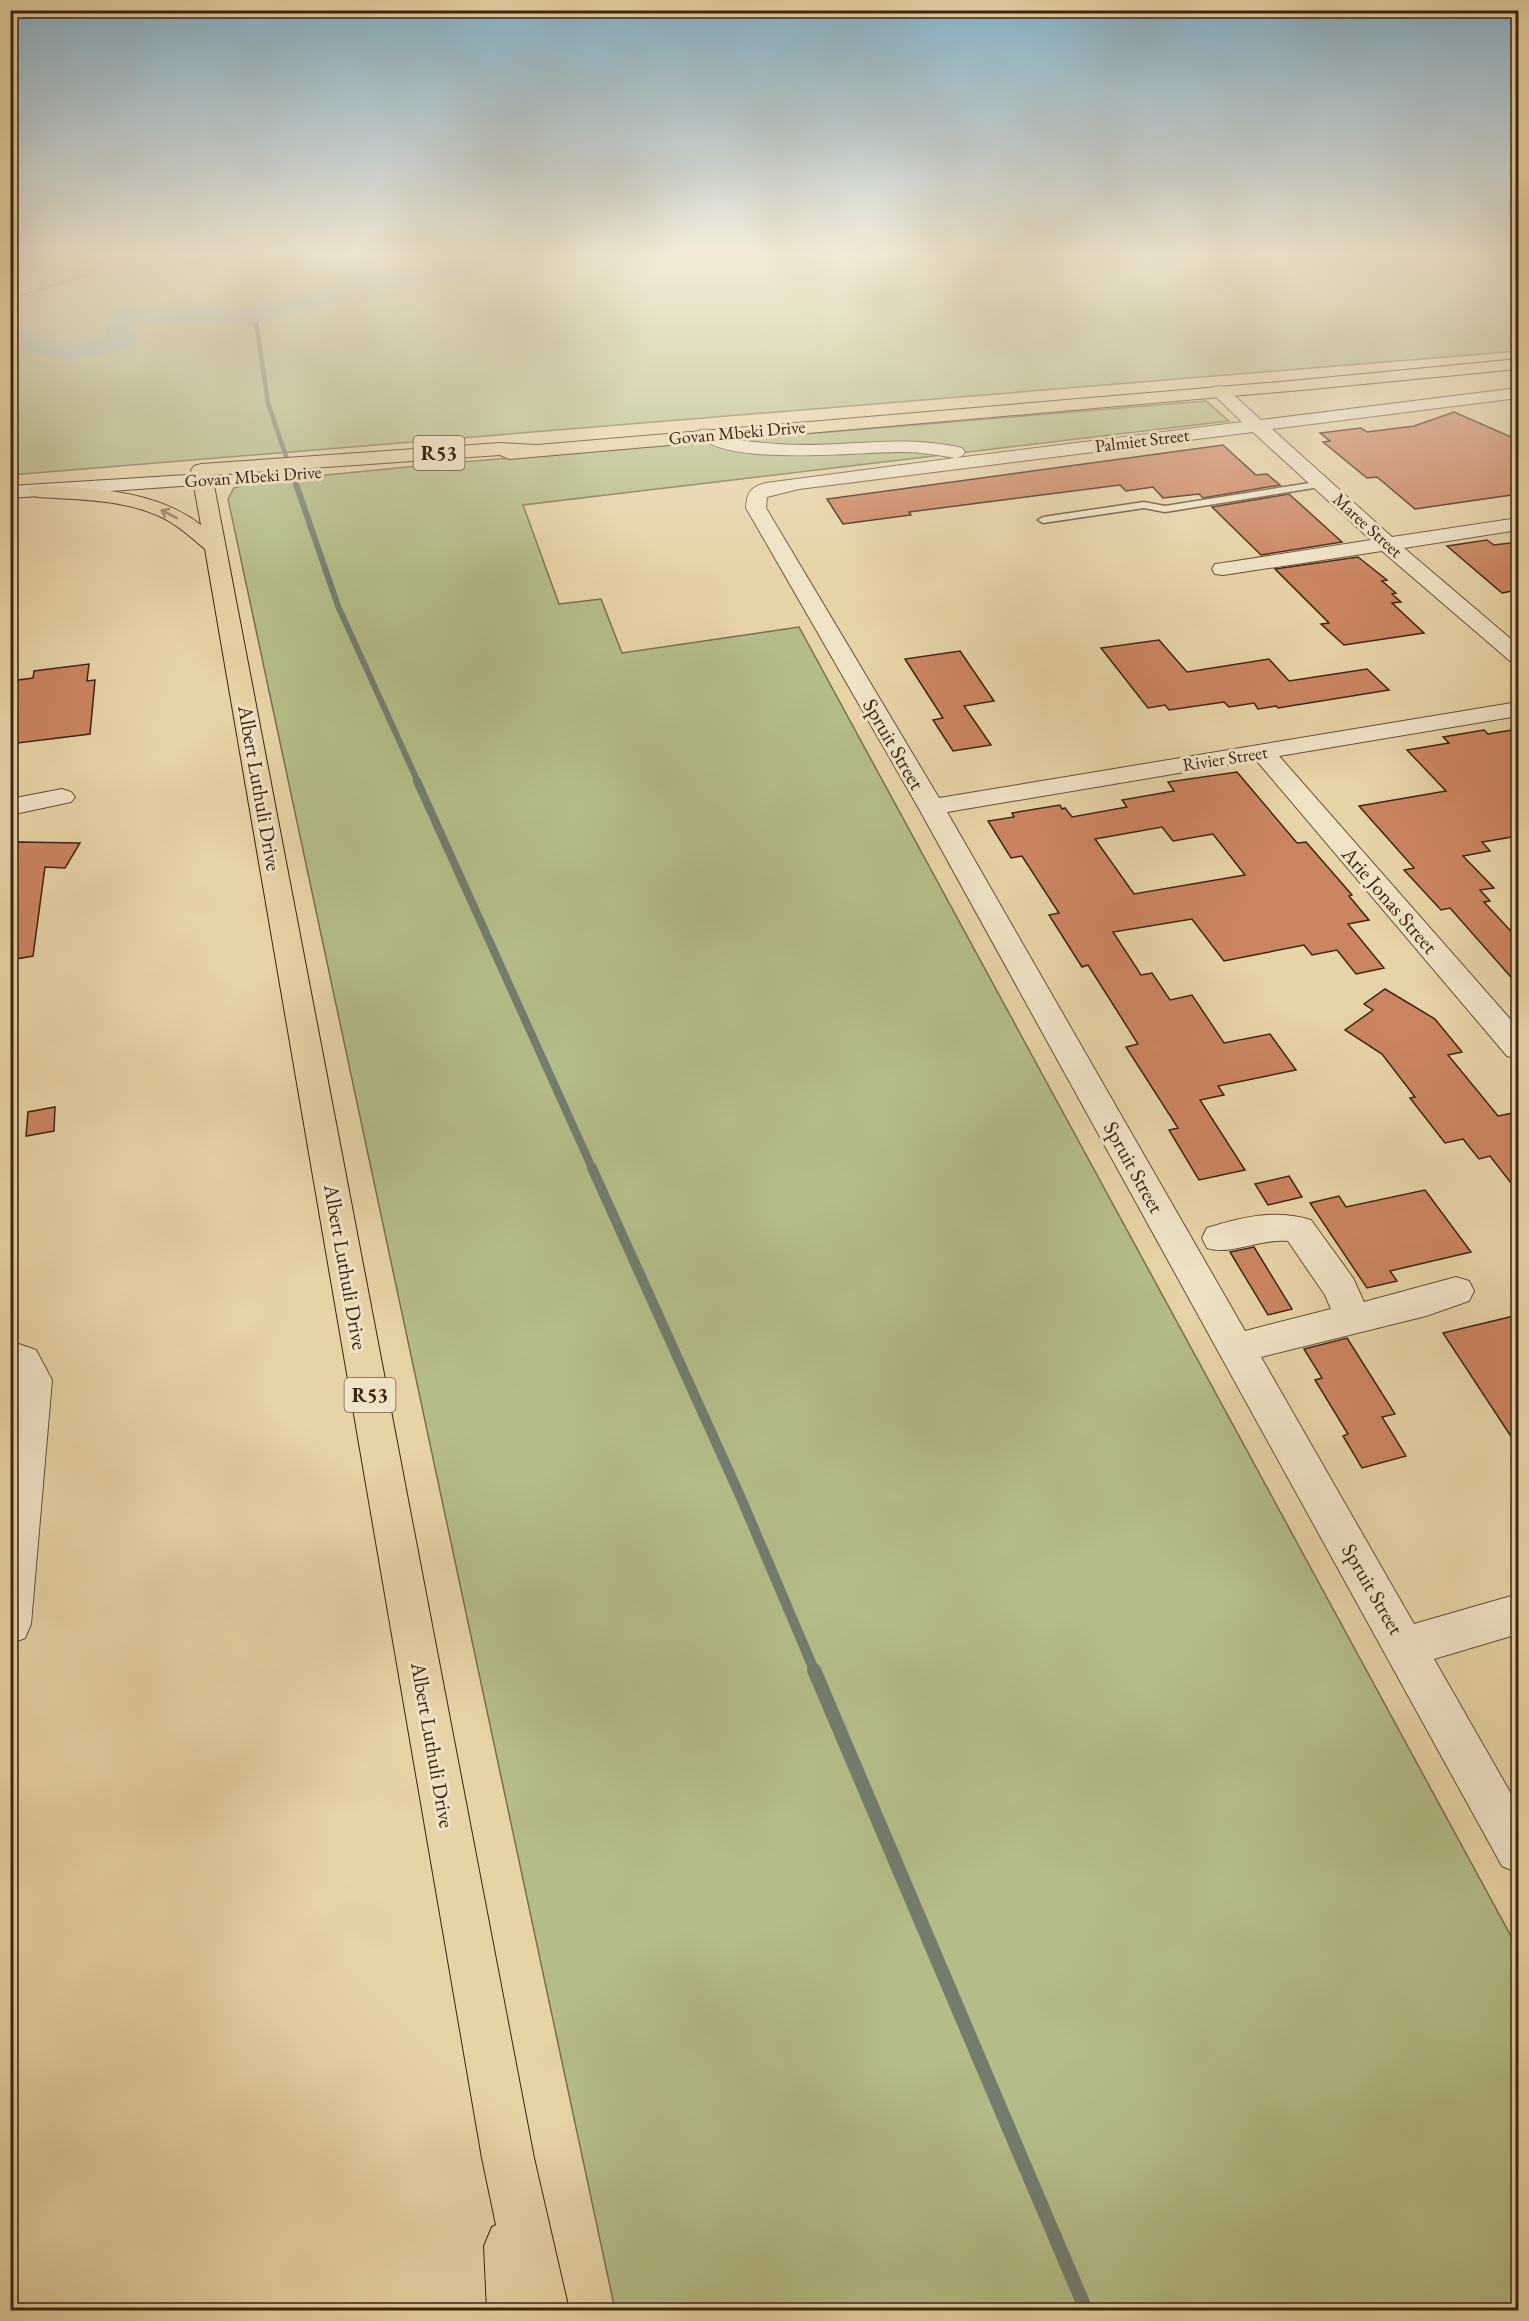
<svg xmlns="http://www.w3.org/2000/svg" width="1529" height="2321" font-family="'EB Garamond',serif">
<rect width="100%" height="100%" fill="#e6d3a6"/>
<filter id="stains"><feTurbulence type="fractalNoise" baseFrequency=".00333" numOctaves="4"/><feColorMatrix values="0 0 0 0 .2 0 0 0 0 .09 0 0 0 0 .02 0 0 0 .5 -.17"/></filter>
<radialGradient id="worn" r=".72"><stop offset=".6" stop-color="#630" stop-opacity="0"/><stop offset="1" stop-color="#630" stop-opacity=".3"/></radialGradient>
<path fill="#b4bc87" stroke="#78704b" stroke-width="1.5" d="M11,251H1518V351L11,475Z
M1206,401L1229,421L523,505L559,604L601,599L622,653L799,627L1518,1949V2310H615L228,499L234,488L255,482L438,464Z"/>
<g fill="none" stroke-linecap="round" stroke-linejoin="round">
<path stroke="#737d6e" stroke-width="4.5" d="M255,315L268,403L295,483"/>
<path stroke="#737d6e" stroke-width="6" d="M295,481L338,606L418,782"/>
<path stroke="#737d6e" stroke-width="8" d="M417,781L593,1170"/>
<path stroke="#737d6e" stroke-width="10" d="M592,1168L741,1498L815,1672"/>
<path stroke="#737d6e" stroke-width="14" d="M814,1670L1086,2310"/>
<path fill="#97b7ad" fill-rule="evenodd" d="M503,251H553L549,256L540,259L361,294L255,323L136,322L133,329L138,339L134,345C87,361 56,366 10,344V326L54,343L85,342L108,335L105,329L116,308L126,306L254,307L358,279Z"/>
</g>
<path fill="#cb8461" stroke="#3c250f" stroke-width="1.5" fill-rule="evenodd" d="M1454,412L1518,440V494L1415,509L1377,477L1367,478L1323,442L1330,441L1320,433L1361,428L1367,432L1414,426Z
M1223,445L1256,475L1267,474L1280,485L1203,498L1199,494L1163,498L1153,487L1126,491L1120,485L909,512L911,515L843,524L827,499Z
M1289,494L1342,542L1261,555L1212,507Z
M1487,540L1494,545L1518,542V590L1502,593L1447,546Z
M1358,557L1387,580L1382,581L1396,593L1392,594L1401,602L1392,603L1424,633L1344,645L1321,624L1329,623L1275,569Z
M1159,640L1187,672L1269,659L1289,681L1367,669L1389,690L1278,708L1276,706L1258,709L1254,703L1229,707L1224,702L1169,710L1165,705L1148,708L1101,648Z
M960,651L994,701L964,706L991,745L953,751L933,720L943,718L905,659Z
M89,664L87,681L95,680L90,734L10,744V681L33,678L34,671Z
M1518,729V836L1482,842L1490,851L1463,856L1494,888L1480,890L1490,901L1484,902L1518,939V985L1450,908L1441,910L1404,870L1414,868L1359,806L1446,791L1407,750L1449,743L1443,737L1484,730L1488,734Z
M1237,772L1297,843L1306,842L1352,895L1349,896L1369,920L1348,924L1384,968L1356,974L1337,950L1312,955L1304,945L1224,961L1192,919L1113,932L1141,975L1152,973L1170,1000L1192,995L1224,1043L1270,1034L1296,1070L1218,1086L1224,1095L1200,1100L1245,1170L1199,1180L1169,1130L1178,1128L1126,1047L1138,1044L1088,965L1082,967L1049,915L1059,913L1022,856L1011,858L988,821L1014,817L1012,813L1060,805L1062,809L1065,808L1072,817L1127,807L1122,800L1174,791L1168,782ZM1162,827L1173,841L1213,834L1245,875L1134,894L1095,839Z
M18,842L80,843L65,868L45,867L33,956L10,960V853Z
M1385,989L1435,1019L1462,1052L1448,1055L1498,1116L1518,1112V1192L1490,1156L1479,1159L1463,1139L1445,1143L1410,1098L1415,1097L1382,1054L1345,1030L1373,1010L1364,1004Z
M55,1107L54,1131L26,1136L28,1112Z
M1289,1176L1302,1197L1268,1205L1255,1184Z
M1425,1190L1471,1252L1390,1271L1397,1281L1367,1288L1310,1203L1339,1196L1346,1207Z
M1254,1247L1292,1309L1268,1315L1230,1252Z
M1518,1315V1447L1443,1333Z
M1347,1338L1395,1414L1382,1417L1406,1456L1362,1468L1343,1436L1348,1434L1315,1380L1322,1378L1304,1349Z"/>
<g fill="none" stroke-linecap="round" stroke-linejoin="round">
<g stroke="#665035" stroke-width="3">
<path id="lane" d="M1322,481L1327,484L1326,486L1165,512L1144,508L1043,523L1038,520L1043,517L1144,502L1165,506Z"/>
</g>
<g stroke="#665035" stroke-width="2">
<path id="street" d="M1219,386L1225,387L1261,420L1518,388V398L1272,429L1392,537L1518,518V530L1404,548L1518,645V663L1510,661L1382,551L1223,575L1215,574L1212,569L1215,564L1223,563L1371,540L1253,432L799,489L767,497L766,508L939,798L1518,702V716L1279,756L1518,1028V1059L1507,1056L1256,760L947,812L1245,1331L1331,1309L1325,1295L1288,1241C1260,1238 1231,1256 1207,1248L1202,1238L1207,1228C1242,1217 1275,1209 1311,1220L1353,1278L1364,1302L1456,1277L1469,1281L1474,1291L1469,1301L1426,1316L1261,1357L1414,1624L1518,1594V1634L1434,1659L1518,1806V1873L1502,1866L918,807L746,508C747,493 750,487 766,483L955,458C938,455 921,452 904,452C864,451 721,468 698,434L700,430C713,427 723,436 735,439C749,442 763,443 777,444C839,449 900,433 962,448L965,452L962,456L956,458L1242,422L1210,391L1213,387Z
M62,789L71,792L75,797L71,802L10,815V799Z
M10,1341L36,1350L52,1380L31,1624L25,1638L10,1644V1417L14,1381L10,1373Z"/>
</g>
<g stroke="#3c250f" stroke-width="2">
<path id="secondary" d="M203,474L210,476L213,480L210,484L10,498V486Z"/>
</g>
<g stroke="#3c250f" stroke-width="2">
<path id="primary" d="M1518,359V369L1302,390L509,459L500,455L212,475L534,2158L569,2310H487L484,2246L492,2227L496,2225L482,2158L205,549C193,539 181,528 167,520C128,499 82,500 38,497L31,495L28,491L31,487L38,485C94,489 154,489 201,525L191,470L194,466L201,464L500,443L537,445L1302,380Z"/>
</g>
<path stroke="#3c250f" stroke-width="2" stroke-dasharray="1 1.5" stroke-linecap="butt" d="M10,298L91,274L110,254L109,251"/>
<use href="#lane" fill="#efe2c5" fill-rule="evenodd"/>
<use href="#street" fill="#efe2c5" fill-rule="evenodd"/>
<use href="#secondary" fill="#efe2c5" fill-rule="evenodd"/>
<use href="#primary" fill="#e6d3a6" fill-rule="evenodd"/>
</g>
<defs><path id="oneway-shaft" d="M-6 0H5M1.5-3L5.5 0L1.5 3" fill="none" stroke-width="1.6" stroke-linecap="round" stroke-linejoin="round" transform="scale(1.5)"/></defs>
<use stroke="#917c5a" href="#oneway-shaft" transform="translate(169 514) rotate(-153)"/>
<linearGradient id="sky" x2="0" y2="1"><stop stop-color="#87b5d0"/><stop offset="0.44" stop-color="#f4ebd7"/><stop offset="1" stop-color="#f4ebd7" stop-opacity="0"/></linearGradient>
<rect width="1529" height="576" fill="url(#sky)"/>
<g text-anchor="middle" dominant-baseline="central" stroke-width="6" stroke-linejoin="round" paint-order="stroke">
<g font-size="18" fill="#3c250f" stroke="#efe2c5">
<text transform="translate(737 432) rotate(-5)">Govan Mbeki Drive</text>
<text transform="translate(1142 440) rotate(-7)">Palmiet Street</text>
<text transform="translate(253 476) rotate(-4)">Govan Mbeki Drive</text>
<text transform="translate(1368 525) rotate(42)">Maree Street</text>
<text transform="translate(1225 758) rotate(-9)">Rivier Street</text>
</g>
<g fill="#efe2c5" stroke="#725e46" stroke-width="1.5">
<rect x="413.5" y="436" width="51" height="34" rx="4.5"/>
<rect x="344.5" y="1378" width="51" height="34" rx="4.5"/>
</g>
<g font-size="20" font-weight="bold" fill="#3c250f">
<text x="439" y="453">R53</text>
<text x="370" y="1395">R53</text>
</g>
<g font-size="21" fill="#3c250f" stroke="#efe2c5">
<text transform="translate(894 744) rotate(60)">Spruit Street</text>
<text transform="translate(260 788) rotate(80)">Albert Luthuli Drive</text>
<text transform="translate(1390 900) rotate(49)">Arie Jonas Street</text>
<text transform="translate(1134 1167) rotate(61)">Spruit Street</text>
<text transform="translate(346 1267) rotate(80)">Albert Luthuli Drive</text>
<text transform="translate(1373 1589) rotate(60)">Spruit Street</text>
<text transform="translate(433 1745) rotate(80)">Albert Luthuli Drive</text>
</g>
</g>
<rect width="1529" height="2321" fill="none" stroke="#e6d3a6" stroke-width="36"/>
<rect x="12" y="12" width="1505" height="2297" fill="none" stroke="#3c250f" stroke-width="3"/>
<rect x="18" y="18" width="1493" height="2285" fill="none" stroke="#3c250f" stroke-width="1.5"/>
<rect width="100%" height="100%" filter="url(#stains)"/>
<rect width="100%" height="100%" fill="url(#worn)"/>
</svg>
